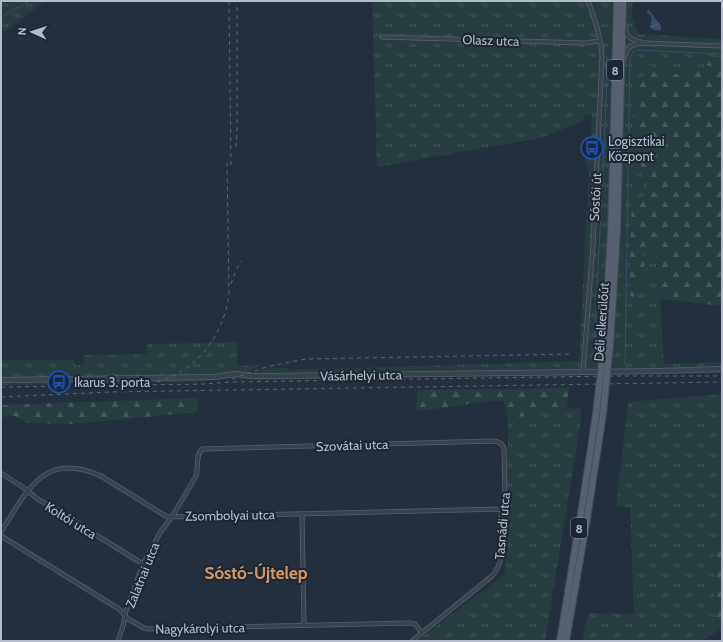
<svg xmlns="http://www.w3.org/2000/svg" width="723" height="642" font-family="Cabin,sans-serif">
<defs>
<pattern id="grass-tufts" width="24" height="20" patternUnits="userSpaceOnUse"><rect width="24" height="20" fill="#263c3f"/><path d="M3 7l-1-3M5 7V3M7 7l1-3M15 17l-1-3M17 17v-4M19 17l1-3" fill="none" stroke="#435659"/></pattern>
<pattern id="forest-firs" width="22" height="20" patternUnits="userSpaceOnUse"><rect width="22" height="20" fill="#263c3f"/><path d="M5 1l3.5 6h-7zM16 11l3.5 6h-7z" fill="#435659"/></pattern>
<pattern id="water-waves" width="16" height="10" patternUnits="userSpaceOnUse"><rect width="16" height="10" fill="#394c67"/><path d="M0 5q4-4 8 0t8 0" fill="none" stroke="#53647b"/></pattern>
</defs>
<rect width="100%" height="100%" fill="#242f3e"/>
<path fill="url(#grass-tufts)" d="M1,1H45L1,35Z
M372,1H633L632,17L639,34L722,39V55L716,59L706,58L713,67L710,72L707,73L675,74L661,66L645,76L644,79L636,77L633,132L636,137L647,201L634,200L632,198L630,249V296L633,297L636,278L641,273L642,268L646,265V259L641,254L642,246H646L650,256L651,249H655L660,299L664,364L722,362V373L235,380L263,369L286,368L290,370L579,361L589,168L586,165V158L590,156L592,114L584,116L582,121L541,138L377,167Z
M211,340L215,343L237,342L238,366L265,364L231,378L198,382L1,385V360H74L75,365H84V355L146,354L147,344L209,343Z
M722,394V541L713,545L717,631L701,641H583C584,632 585,621 590,613L634,614L630,507H616L628,402Z
M567,408L581,409L580,427L545,641H417L505,574L508,419Z"/>
<path fill="url(#forest-firs)" d="M721,55H722V306L660,299L655,249H651L650,257L645,255V246H642L641,254L646,259V265L642,268L641,272L646,274V279L639,281L636,279L635,295L633,297L630,296V249L632,197L634,200H647L636,137L633,132L636,77L644,79L645,76L640,71L650,65L655,69L661,66C665,68 670,73 675,74C688,77 691,64 707,73L710,72L713,67L705,65V60L706,58L716,59Z
M569,388L567,408L508,419L504,401H490L427,410H417V390Z
M198,398V412L71,424L27,423L16,416L1,417V405Z
M722,541V628L717,631L713,545Z"/>
<path fill="url(#water-waves)" d="M648,9L661,26V30C657,32 653,30 650,27L652,18L651,15L647,13Z"/>
<g fill="none" stroke-linecap="round" stroke-linejoin="round">
<path stroke="#394c67" stroke-width="1" d="M1,17L30,1
M607,74V56
M594,343L603,174L607,75H609
M625,364L630,57L633,52L637,50L722,54"/>
<g stroke="#565f6c" stroke-width="5">
<path id="minor" d="M625,25C625,36 631,40 641,42
M382,37L585,43L600,41
M624,60C626,46 632,44 644,43L722,46
M583,372L593,245L602,57C601,37 595,20 588,1
M1,473L24,488L39,500L60,511L96,535L143,564
M302,514L304,625
M1,532C27,490 45,450 101,476L164,515L167,517L502,509
M1,536L119,609L128,619L144,628L148,629L409,623L415,624L422,633
M118,641L123,626L126,611L143,564L161,531L172,517L196,476C199,468 195,455 202,449L494,441C500,442 503,444 504,449L505,497L501,516V556C500,564 498,570 492,576L412,641"/>
</g>
<g stroke="#565f6c" stroke-width="6">
<path id="tertiary" d="M1,380L214,377L235,374L253,376H273L661,371L722,369"/>
</g>
<g stroke="#414a57" stroke-width="8">
<path id="primary" d="M604,344L611,233L617,1
M610,345L617,232L623,1
M560,641L584,494L596,414
M566,641L587,519L603,414"/>
</g>
<use href="#minor" stroke="#38414e" stroke-width="3.5"/>
<use href="#tertiary" stroke="#38414e" stroke-width="4.5"/>
<use href="#primary" stroke="#56606e" stroke-width="6"/>
<path stroke="#5a6575" stroke-width="1" stroke-dasharray="4 4" stroke-linecap="butt" d="M229,1L231,165
M236,147L237,128V4
M231,284L236,270L241,261
M232,379L266,367L300,360L307,359L571,354
M157,382C198,370 223,336 229,295L227,161
M1,387L204,384L230,382L612,376H722
M1,397L110,392L722,382"/>
<g stroke="#414a57" stroke-width="8" stroke-linecap="butt">
<path id="primary-bridge" d="M596,414L604,344
M603,414L610,345"/>
</g>
<use href="#primary-bridge" stroke="#56606e" stroke-width="6"/>
</g>
<defs>
<g id="bus-ring" transform="scale(1.15)"><circle r="9.5" fill="#1d2633" stroke="#1a4fb4" stroke-width="1.5"/><path d="M-5-6H5V4H4V6H2V4H-2V6H-4V4H-5ZM-3.5-4V0h7V-4ZM-3.5 1.2v1.5H-2V1.2ZM2 1.2v1.5H3.5V1.2Z" fill="#1a4fb4"/></g>
</defs>
<g fill-rule="evenodd">
<use href="#bus-ring" x="592" y="148"/>
<use href="#bus-ring" x="59" y="382"/>
</g>
<g text-anchor="middle" dominant-baseline="central" stroke-width="4" stroke-linejoin="round" paint-order="stroke">
<g fill="#1d2633" stroke="#878f9c" stroke-width="1">
<rect x="607" y="60" width="16" height="20" rx="3"/>
<rect x="571" y="518" width="16" height="20" rx="3"/>
</g>
<g font-size="12" font-weight="bold" fill="#b4bcc9">
<text x="615" y="70">8</text>
<text x="579" y="528">8</text>
</g>
<g font-size="13" fill="#b4bcc9" stroke="#1d2633">
<text transform="translate(491 40) rotate(2)">Olasz utca</text>
<text transform="translate(595 197) rotate(-87)">Sóstói út</text>
<text transform="translate(601 322) rotate(-86)">Déli elkerülőút</text>
<text transform="translate(361 375) rotate(-1)">Vásárhelyi utca</text>
<text transform="translate(352 445) rotate(-2)">Szovátai utca</text>
<text transform="translate(230 515) rotate(-1)">Zsombolyai utca</text>
<text transform="translate(71 520) rotate(32)">Koltói utca</text>
<text transform="translate(502 526) rotate(-85)">Tasnádi utca</text>
<text transform="translate(142 575) rotate(-68)">Zalatnai utca</text>
<text transform="translate(200 628) rotate(-1)">Nagykárolyi utca</text>
</g>
<g font-size="13" fill="#b4bcc9" stroke="#1d2633" text-anchor="start">
<text x="608" y="141">Logisztikai<tspan x="608" dy="15">Központ</tspan></text>
<text x="74" y="382">Ikarus 3. porta</text>
</g>
<g font-size="17" font-weight="bold" fill="#d59563" stroke="#1d2633">
<text x="256" y="573">Sóstó-Újtelep</text>
</g>
</g>
<rect width="723" height="642" fill="none" stroke="#b4bcc9" stroke-width="4"/>
<g transform="translate(32 32) rotate(273)" stroke="#1d2633" stroke-width="3" paint-order="stroke">
<path d="M0-3L7 15L0 10L-7 15Z" fill="#b4bcc9"/>
<text y="-6" font-size="11" font-weight="bold" text-anchor="middle" fill="#b4bcc9">N</text>
</g>
</svg>
